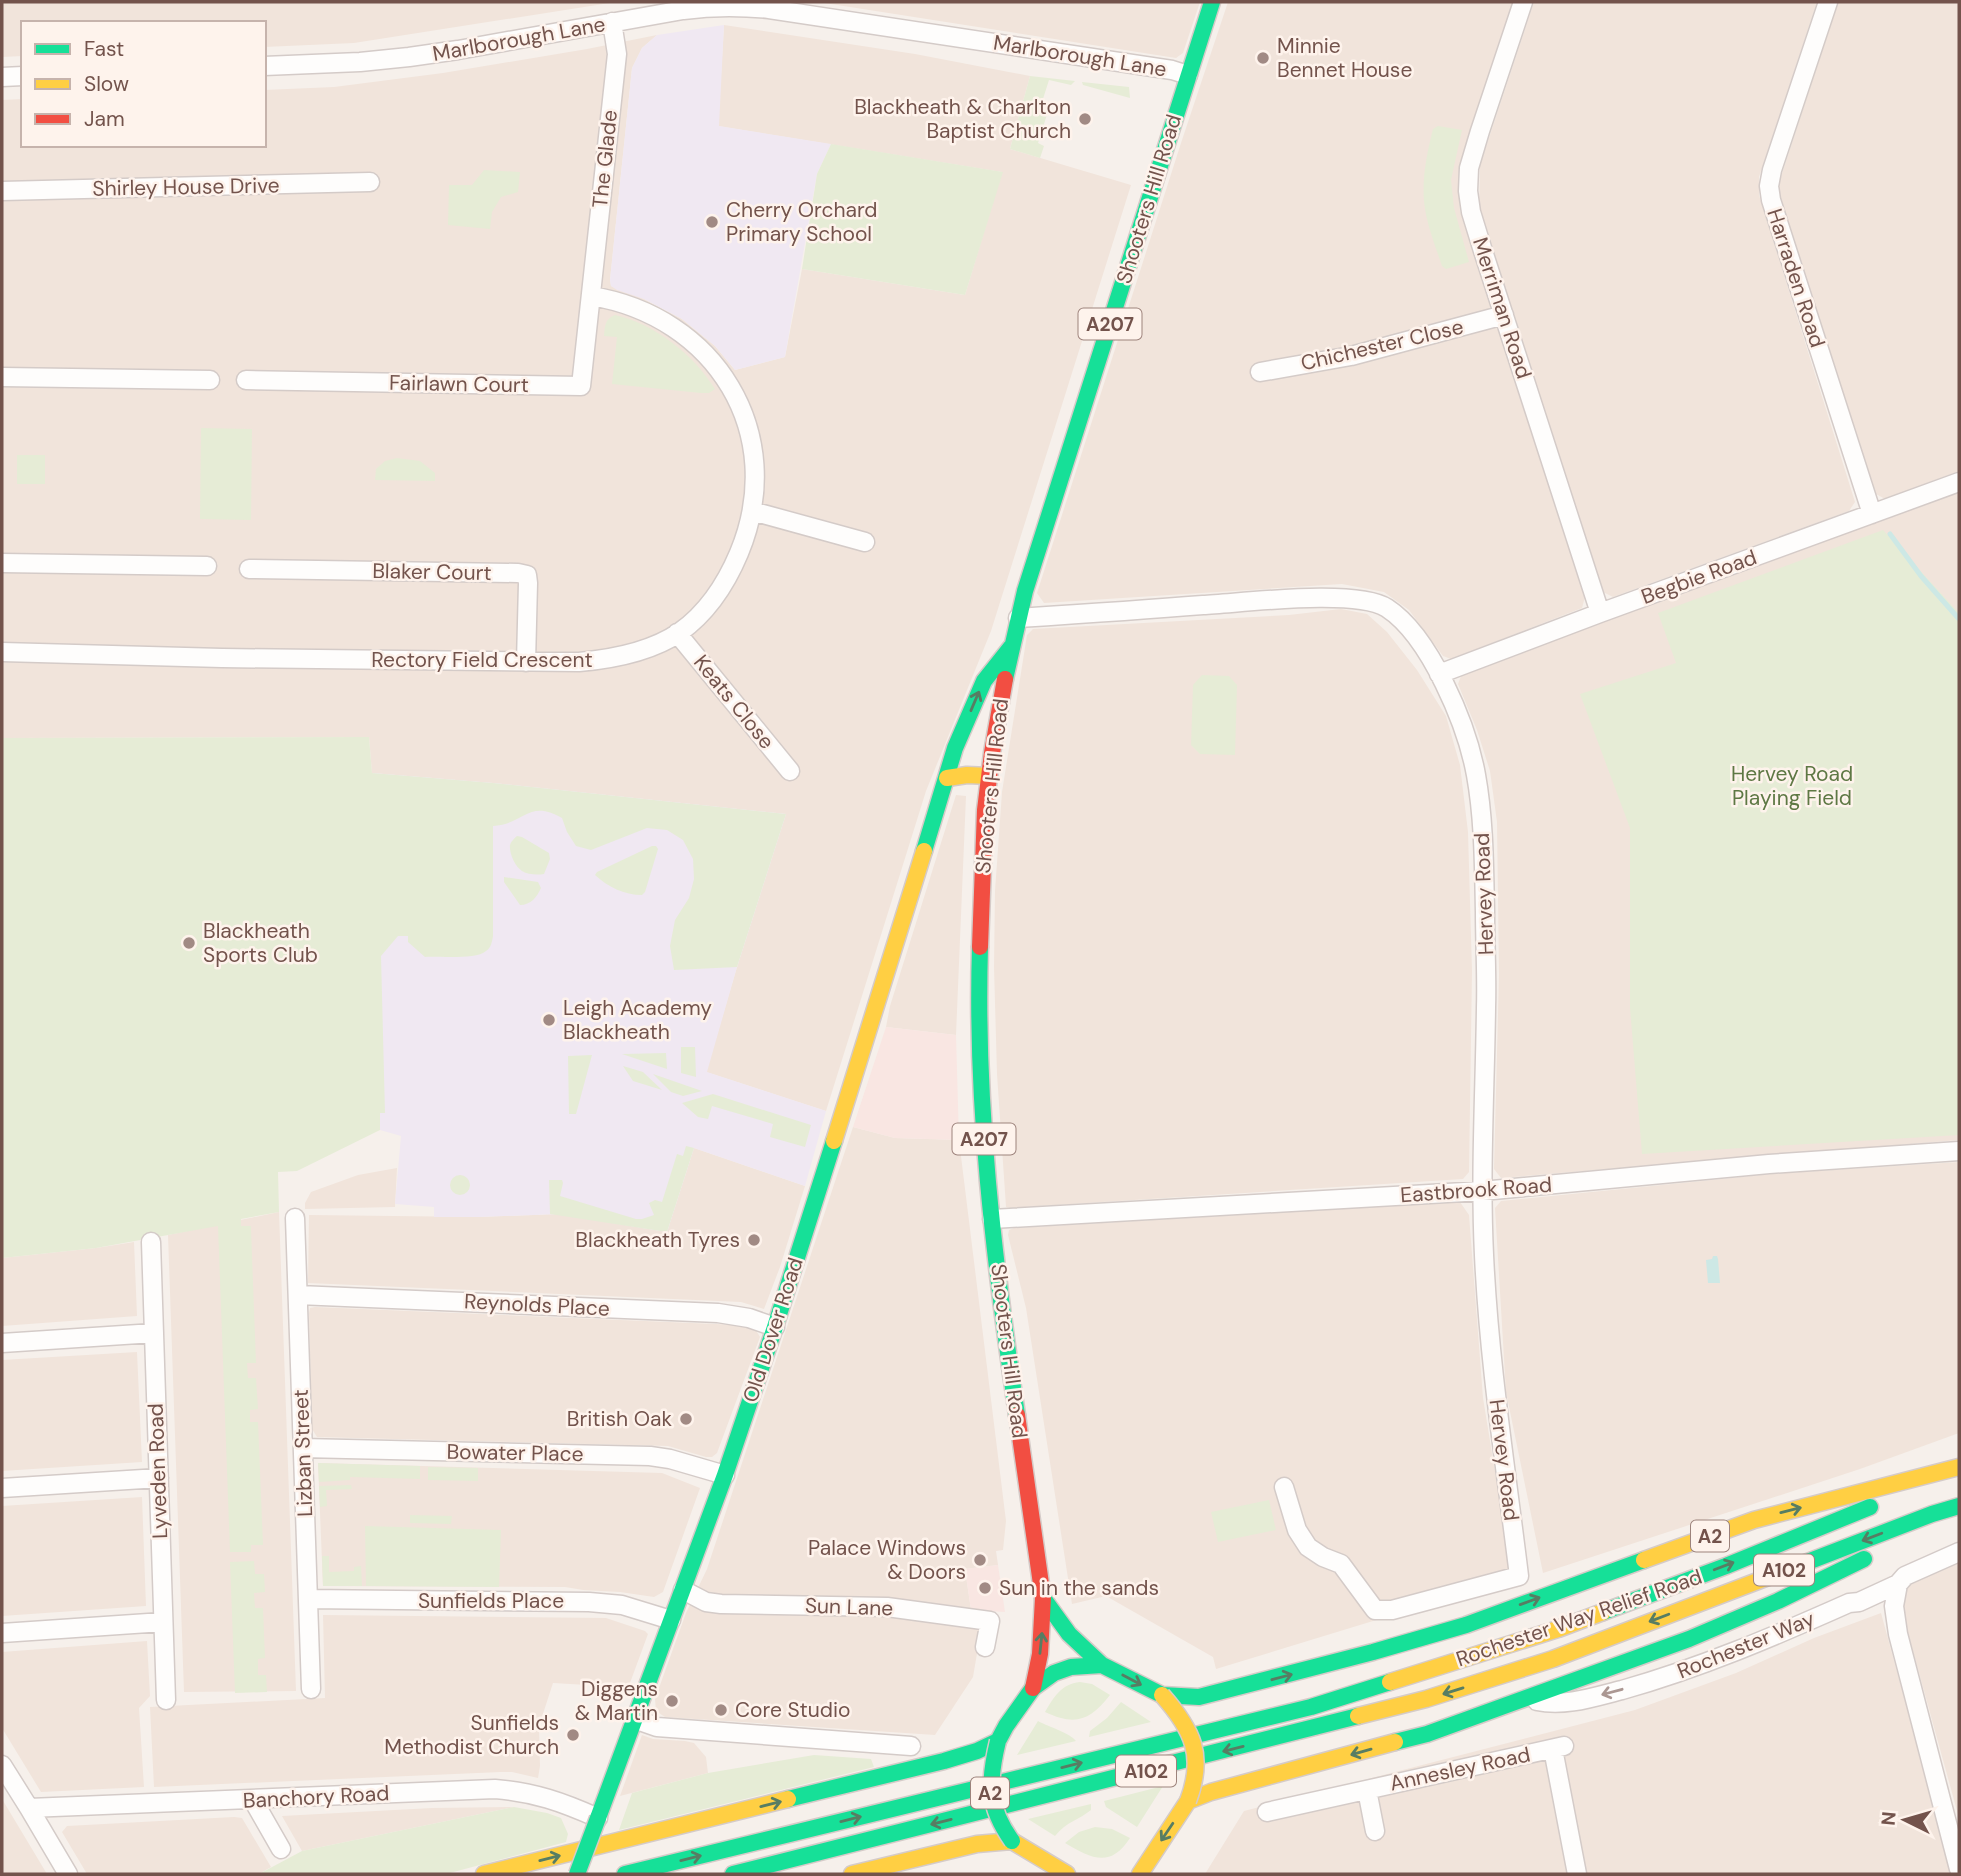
<svg xmlns="http://www.w3.org/2000/svg" width="1961" height="1876" font-family="'DM Sans',sans-serif">
<rect width="100%" height="100%" fill="#f6f0eb"/>
<path fill="#f1e4db" d="M2,2H616L354,43L264,47V23H23V56L2,57Z
M818,2H1200L1183,53L1176,58Z
M1228,2H1516L1458,180L1460,211L1585,597L1582,608L1451,659L1443,656L1409,610L1384,592L1342,584L1044,603L1037,593L1181,143Z
M1534,2H1817L1759,177V195L1855,502L1849,511L1613,597L1603,592L1479,208L1480,165Z
M1838,2H1959V471L1885,499L1876,494L1779,193V183Z
M724,25L915,54L1030,76L1010,149L1131,185L991,631L926,791L826,1111L706,1072L737,967L786,814L493,783L372,773L369,737L2,738V100L23,99V145H264V90L334,87L443,73L587,49L657,35L642,48L632,68L610,280L611,286L644,299L682,319L715,346L735,370L785,357L802,269L965,295L1002,172L718,126Z
M1959,491V1140L1501,1178L1494,1169L1499,975L1497,822L1490,771L1477,730L1458,684L1461,676L1608,619Z
M1341,609L1367,614L1387,632L1417,670L1446,716L1460,765L1468,832L1472,971L1469,1172L1463,1179L1010,1208L1006,1207L997,1074L994,967L995,891L1002,792L1027,635L1033,629L1289,615Z
M956,795L966,796L956,1035L886,1027L890,1006Z
M853,1127L895,1138L959,1140L1006,1521L1003,1550L996,1551L998,1565L965,1569L971,1610L981,1630L973,1677L935,1735L665,1717L656,1711L655,1699L686,1613L707,1569Z
M694,1148L805,1186L780,1267L764,1309L741,1302L308,1283L309,1215L479,1217L558,1214L667,1232Z
M1959,1162V1433L1860,1469L1543,1573L1506,1392L1495,1208L1501,1201L1772,1174Z
M397,1168L395,1207L305,1209V1203L311,1192L358,1175Z
M1460,1202L1469,1215L1483,1398L1513,1582L1373,1621L1216,1669L1213,1657L1106,1596L1072,1604L1026,1308L1008,1235L1009,1230L1014,1228Z
M279,1212L296,1691L184,1692L168,1235Z
M134,1242L137,1316L2,1326V1258L96,1248Z
M315,1307L739,1325L754,1327L760,1337L717,1453L712,1457H706L668,1446L317,1437L312,1429L309,1313L310,1308Z
M137,1352L142,1462L2,1471V1360Z
M318,1463L662,1473L700,1488L663,1592L654,1597L620,1592L583,1590L565,1587L323,1586Z
M142,1497L146,1606L2,1616V1506Z
M1959,1561V1818L1902,1611V1601L1906,1590L1913,1581Z
M1881,1613L1952,1874H1205L1244,1811L1635,1710L1736,1673L1814,1638Z
M323,1615L606,1618L645,1631L648,1634L627,1691L604,1686L553,1683L539,1726L540,1766L538,1778L512,1772H501L154,1787L150,1707L325,1698Z
M147,1641L150,1696L139,1708L144,1787L41,1792L2,1728V1652Z
M642,1735L653,1739L685,1741L694,1743L706,1757L708,1773L620,1796Z
M2,1799L47,1874H2Z
M514,1807L302,1851L282,1816L432,1808Z
M234,1817L242,1818L271,1867L259,1874H87L62,1832L67,1826Z"/>
<path fill="#f9e6e2" d="M886,1027L956,1035L959,1140L895,1138L853,1127Z
M998,1565L1005,1612L971,1610L965,1569Z"/>
<path fill="#f0e8f2" d="M724,25L719,126L831,144L817,174L785,357L735,370L715,346L682,319L644,299L617,290L611,286L610,280L632,68L642,48L657,35Z
M372,773L493,783L786,814L737,967L707,1072L826,1111L805,1186L694,1148L667,1232L558,1214L479,1217H434V1207L395,1204L401,1136L380,1130Z"/>
<path fill="#e6ecd6" d="M1030,76L1075,81L1071,85L1049,80L1042,102L1050,105L1038,143L1044,146L1040,158L1010,149Z
M1082,82L1129,87L1130,98L1083,85Z
M1438,126L1462,130L1451,180L1454,208L1469,262L1446,269L1442,266C1435,245 1426,223 1424,201C1422,177 1427,153 1433,129Z
M831,144L1003,172L965,295L802,269L817,174Z
M484,170L520,172L518,192L501,197L492,212L490,229L448,225L449,185H472Z
M615,315C655,324 694,355 715,389L709,393H701L612,384L617,337L604,336C605,325 605,319 615,315Z
M201,428L252,429L251,520L200,519Z
M17,455H45V484H17Z
M397,458L420,461L435,473V481L375,480L376,469L385,461Z
M1883,530L1959,613V1135L1642,1154L1630,1008V828L1580,694L1676,663L1658,613Z
M1202,675L1229,676L1237,685L1235,755L1200,754L1191,745L1193,685Z
M369,737L372,773L493,783L786,814L737,967L674,970L670,946L675,920L689,898L694,879L693,859L683,840L667,830L647,828L591,850L576,846L567,832L562,818C529,798 523,825 493,826V936C492,942 491,948 486,951C476,960 439,956 425,957L408,942V936H398L381,956L385,1113H380V1130L297,1171L278,1172L279,1212L241,1219V1226H251V1230L256,1363H247L248,1378H256L258,1409L250,1410V1422H258L263,1545H251V1552H230L218,1226L96,1248L2,1258V738Z
M517,836L522,837L549,853L550,859L544,874C538,875 528,875 522,871C515,867 509,853 510,845C511,841 514,839 517,836Z
M652,846H656L658,849L645,892L642,895C624,895 608,887 595,875L597,872Z
M504,877L538,882L541,888C537,897 531,905 520,905L504,882Z
M681,1047H695L696,1077L681,1073Z
M666,1053L667,1069L622,1054Z
M592,1055L576,1114H569L568,1056Z
M623,1066L643,1072L662,1090L633,1081Z
M653,1074L702,1091L683,1096L671,1092Z
M713,1094L811,1125L805,1147L770,1137L773,1124L712,1106L708,1119L698,1117L682,1103Z
M686,1146L694,1148L667,1232L550,1214L549,1180H562L563,1183L560,1196L636,1219H642L654,1215L649,1203L655,1200L662,1202L677,1154L683,1156Z
M450 1185a10 10 0 1 1 20 0a10 10 0 1 1-20 0Z
M318,1463L420,1466V1479L350,1477V1480L319,1482Z
M428,1467L478,1468V1481L428,1480Z
M351,1485L352,1489L326,1490L327,1506L320,1507L319,1486Z
M1269,1500L1276,1530L1218,1542L1211,1512Z
M410,1515L452,1516L451,1524L410,1523Z
M365,1526L501,1530L499,1587L366,1586Z
M322,1556H329V1572L354,1571V1567L361,1566L362,1586H323Z
M254,1561L255,1574H264L265,1592L254,1593L255,1608H263L265,1658L258,1659V1675H266L267,1692L235,1693L230,1562Z
M1080,1682L1092,1684L1110,1695C1090,1721 1075,1726 1045,1712C1054,1697 1061,1684 1080,1682Z
M1121,1702L1151,1722L1089,1737L1090,1731L1107,1718Z
M1038,1721C1049,1727 1070,1733 1076,1741L1017,1755Z
M814,1755L871,1759L874,1767L619,1830L632,1793L708,1773Z
M1163,1786L1137,1827L1106,1807L1104,1801Z
M1091,1804V1810C1079,1820 1067,1821 1055,1836L1028,1819Z
M514,1807L547,1813L561,1818L568,1834L566,1842L446,1874H259L302,1851Z
M1095,1827L1112,1829L1130,1838C1110,1869 1091,1858 1065,1843L1079,1832Z"/>
<path fill="#cde8e5" d="M1713,1256H1717L1718,1259L1720,1283H1708L1706,1260L1712,1259Z"/>
<g fill="none" stroke-linecap="round" stroke-linejoin="round">
<path stroke="#cde8e5" stroke-width="5" d="M1890,534L1921,576L1959,619"/>
<g stroke="#d4cbc8" stroke-width="21">
<path id="street" d="M1523,2L1480,131L1469,168L1468,191L1471,212L1483,251L1600,613
M1828,2L1772,170L1769,186L1771,200L1872,514
M264,66L360,62L409,57L458,50L683,10C712,6 740,6 769,9L1172,70L1188,75
M2,77L23,76
M2,191L370,182
M1260,372L1351,356L1504,315
M2,377L210,380
M246,380L581,386L617,54L612,22
M752,511L865,542
M2,563L207,566
M249,569L518,573L527,575L528,583L526,662
M1018,618C1080,614 1141,610 1203,605C1243,603 1356,588 1387,608C1430,636 1467,725 1476,775C1484,819 1484,866 1485,912C1485,944 1487,976 1486,1008C1485,1090 1480,1173 1484,1255C1489,1363 1506,1469 1519,1576L1392,1610H1375L1341,1564L1323,1557L1308,1547L1297,1530L1284,1487
M677,633L790,771
M2,652L222,658L579,662C613,659 651,652 680,632C708,612 726,584 739,553C789,433 715,316 591,296
M1439,674L1600,613L1959,482
M295,1218L311,1689
M992,1219L1482,1191L1769,1164L1959,1151
M151,1242L166,1700
M298,1295L718,1313L749,1318L775,1327
M2,1343L154,1333
M303,1448L650,1456L670,1459L725,1475
M2,1488L159,1478
M1898,1584L1894,1606L1898,1634L1959,1869
M683,1590L706,1602L721,1604L887,1607L990,1621L985,1647
M308,1599L589,1602L622,1605L671,1620
M2,1633L163,1622
M1537,1701C1565,1707 1594,1697 1622,1690C1700,1668 1775,1636 1849,1603L1859,1602L1898,1584L1905,1576L1959,1552
M634,1719L657,1727L911,1746
M1553,1749L1577,1874
M2,1765L29,1808L68,1874
M1367,1790L1375,1831
M253,1800L281,1849
M29,1808L495,1789C534,1792 562,1802 598,1818
M1267,1812L1564,1746"/>
</g>
<g stroke="#d5cbc8" stroke-width="19">
<path id="fast" d="M1005,679L1025,591L1212,2
M924,851L955,748L984,681L1011,647
M980,947C975,1104 994,1261 1017,1415
M1784,1571L1932,1514L1959,1506
M1043,1598L1069,1634L1102,1665
M1603,1612L1726,1566L1870,1507
M1395,1742L1427,1734L1689,1639L1778,1601L1864,1559
M788,1799L944,1761L977,1751L998,1741L1006,1726L1033,1688L1054,1673L1071,1667L1102,1665L1162,1695L1199,1697L1373,1652L1466,1625L1644,1560
M598,1818L725,1475L775,1327L834,1141
M625,1874L1311,1707L1390,1682
M733,1874L1358,1716"/>
</g>
<g stroke="#d5cbc8" stroke-width="19">
<path id="slow" d="M947,778L967,775L989,776
M834,1141L924,851
M1644,1560L1754,1520L1959,1467
M1390,1682L1558,1629L1603,1612
M1358,1716L1426,1699L1553,1659L1784,1571
M484,1874L788,1799
M852,1874L977,1844L1012,1841L1067,1874
M1140,1874L1188,1801L1211,1792L1395,1742"/>
</g>
<g stroke="#d5cbc8" stroke-width="19">
<path id="jam" d="M980,947L985,810L992,753L1005,679
M1017,1415L1043,1598L1040,1654L1033,1688"/>
</g>
<use href="#street" stroke="#fefdfc" stroke-width="18"/>
<use href="#fast" stroke="#16e098" stroke-width="16"/>
<use href="#slow" stroke="#ffcf43" stroke-width="16"/>
<use href="#jam" stroke="#f24e42" stroke-width="16"/>
<g stroke="#d5cbc8" stroke-width="19" stroke-linecap="butt">
<path id="fast-bridge" d="M998,1741C988,1782 987,1806 1012,1841
M577,1874L598,1818"/>
</g>
<g stroke="#d5cbc8" stroke-width="19" stroke-linecap="butt">
<path id="slow-bridge" d="M1162,1695C1193,1730 1205,1756 1188,1801"/>
</g>
<use href="#fast-bridge" stroke="#16e098" stroke-width="16"/>
<use href="#slow-bridge" stroke="#ffcf43" stroke-width="16"/>
</g>
<defs><path id="oneway-shaft" d="M-6 0H5M1.5-3L5.5 0L1.5 3" fill="none" stroke-width="1.6" stroke-linecap="round" stroke-linejoin="round" transform="scale(1.75)"/></defs>
<g stroke="#577d63">
<use href="#oneway-shaft" transform="translate(975 701) rotate(-67)"/>
<use href="#oneway-shaft" transform="translate(1791 1510) rotate(-14)"/>
<use href="#oneway-shaft" transform="translate(1872 1537) rotate(159)"/>
<use href="#oneway-shaft" transform="translate(1724 1566) rotate(-21)"/>
<use href="#oneway-shaft" transform="translate(1530 1601) rotate(-20)"/>
<use href="#oneway-shaft" transform="translate(1659 1618) rotate(159)"/>
<use href="#oneway-shaft" transform="translate(1041 1643) rotate(-84)"/>
<use href="#oneway-shaft" transform="translate(1282 1677) rotate(-15)"/>
<use href="#oneway-shaft" transform="translate(1132 1680) rotate(28)"/>
<use href="#oneway-shaft" transform="translate(1453 1691) rotate(163)"/>
<use href="#oneway-shaft" transform="translate(1233 1749) rotate(166)"/>
<use href="#oneway-shaft" transform="translate(1361 1752) rotate(164)"/>
<use href="#oneway-shaft" transform="translate(1072 1765) rotate(-14)"/>
<use href="#oneway-shaft" transform="translate(771 1804) rotate(-14)"/>
<use href="#oneway-shaft" transform="translate(851 1819) rotate(-14)"/>
<use href="#oneway-shaft" transform="translate(941 1822) rotate(166)"/>
<use href="#oneway-shaft" transform="translate(1167 1832) rotate(124)"/>
<use href="#oneway-shaft" transform="translate(550 1858) rotate(-14)"/>
<use href="#oneway-shaft" transform="translate(691 1858) rotate(-14)"/>
</g>
<use stroke="#ab9792" href="#oneway-shaft" transform="translate(1612 1692) rotate(165)"/>
<g fill="#a18a84" stroke="#fef3ec" stroke-width="2.5">
<circle cx="1263" cy="58" r="7"/>
<circle cx="1085" cy="119" r="7"/>
<circle cx="712" cy="222" r="7"/>
<circle cx="189" cy="943" r="7"/>
<circle cx="549" cy="1020" r="7"/>
<circle cx="754" cy="1240" r="7"/>
<circle cx="686" cy="1419" r="7"/>
<circle cx="980" cy="1560" r="7"/>
<circle cx="985" cy="1588" r="7"/>
<circle cx="672" cy="1701" r="7"/>
<circle cx="721" cy="1710" r="7"/>
<circle cx="573" cy="1735" r="7"/>
</g>
<g text-anchor="middle" dominant-baseline="central" stroke-width="5" stroke-linejoin="round" paint-order="stroke">
<g fill="#fef3ec" stroke="#9d837c" stroke-width="2">
<rect x="1078.5" y="308.5" width="63" height="31" rx="5"/>
<rect x="952.5" y="1123.5" width="63" height="31" rx="5"/>
<rect x="1691" y="1520.5" width="38" height="31" rx="5"/>
<rect x="1754" y="1554.5" width="60" height="31" rx="5"/>
<rect x="1116" y="1755.5" width="60" height="31" rx="5"/>
<rect x="971" y="1777.5" width="38" height="31" rx="5"/>
</g>
<g font-size="19" font-weight="bold" fill="#73534c">
<text x="1110" y="324">A207</text>
<text x="984" y="1139">A207</text>
<text x="1710" y="1536">A2</text>
<text x="1784" y="1570">A102</text>
<text x="1146" y="1771">A102</text>
<text x="990" y="1793">A2</text>
</g>
<g font-size="21" fill="#73534c" stroke="#fef3ec">
<text transform="translate(519 39) rotate(-10)">Marlborough Lane</text>
<text transform="translate(1080 56) rotate(9)">Marlborough Lane</text>
<text transform="translate(605 159) rotate(-84)">The Glade</text>
<text transform="translate(186 187) rotate(-1)">Shirley House Drive</text>
<text transform="translate(1149 199) rotate(-73)">Shooters Hill Road</text>
<text transform="translate(1796 278) rotate(72)">Harraden Road</text>
<text transform="translate(1502 308) rotate(72)">Merriman Road</text>
<text transform="translate(1382 345) rotate(-13)">Chichester Close</text>
<text transform="translate(459 384) rotate(1)">Fairlawn Court</text>
<text transform="translate(432 572) rotate(1)">Blaker Court</text>
<text transform="translate(1699 577) rotate(-20)">Begbie Road</text>
<text x="482" y="660">Rectory Field Crescent</text>
<text transform="translate(734 702) rotate(51)">Keats Close</text>
<text transform="translate(992 786) rotate(-84)">Shooters Hill Road</text>
<text transform="translate(1484 894) rotate(-92)">Hervey Road</text>
<text transform="translate(1476 1190) rotate(-4)">Eastbrook Road</text>
<text transform="translate(537 1305) rotate(3)">Reynolds Place</text>
<text transform="translate(773 1330) rotate(-72)">Old Dover Road</text>
<text transform="translate(1009 1351) rotate(83)">Shooters Hill Road</text>
<text transform="translate(303 1453) rotate(-92)">Lizban Street</text>
<text transform="translate(515 1453) rotate(1)">Bowater Place</text>
<text transform="translate(1504 1460) rotate(83)">Hervey Road</text>
<text transform="translate(158 1471) rotate(-92)">Lyveden Road</text>
<text x="491" y="1601">Sunfields Place</text>
<text transform="translate(849 1607) rotate(2)">Sun Lane</text>
<text transform="translate(1579 1618) rotate(-19)">Rochester Way Relief Road</text>
<text transform="translate(1746 1645) rotate(-22)">Rochester Way</text>
<text transform="translate(1460 1769) rotate(-12)">Annesley Road</text>
<text transform="translate(316 1797) rotate(-3)">Banchory Road</text>
</g>
<g font-size="21" fill="#73534c" stroke="#fef3ec" text-anchor="start">
<text x="1277" y="46">Minnie<tspan x="1277" dy="24">Bennet House</tspan></text>
<text x="1071" y="107" text-anchor="end">Blackheath &amp; Charlton<tspan x="1071" dy="24">Baptist Church</tspan></text>
<text x="726" y="210">Cherry Orchard<tspan x="726" dy="24">Primary School</tspan></text>
<text x="203" y="931">Blackheath<tspan x="203" dy="24">Sports Club</tspan></text>
<text x="563" y="1008">Leigh Academy<tspan x="563" dy="24">Blackheath</tspan></text>
<text x="740" y="1240" text-anchor="end">Blackheath Tyres</text>
<text x="672" y="1419" text-anchor="end">British Oak</text>
<text x="966" y="1548" text-anchor="end">Palace Windows<tspan x="966" dy="24">&amp; Doors</tspan></text>
<text x="999" y="1588">Sun in the sands</text>
<text x="658" y="1689" text-anchor="end">Diggens<tspan x="658" dy="24">&amp; Martin</tspan></text>
<text x="735" y="1710">Core Studio</text>
<text x="559" y="1723" text-anchor="end">Sunfields<tspan x="559" dy="24">Methodist Church</tspan></text>
</g>
<g font-size="21" fill="#5e7844" stroke="#fef3ec">
<text x="1792" y="774">Hervey Road<tspan x="1792" dy="24">Playing Field</tspan></text>
</g>
</g>
<rect width="1961" height="1876" fill="none" stroke="#73534c" stroke-width="7"/>
<rect x="21" y="21" width="245" height="126" fill="#fef3ec" stroke="#c6b3ac" stroke-width="2"/>
<rect x="35" y="44" width="35" height="10" fill="#16e098" stroke="#c6b3ac" stroke-width="2"/>
<text x="84" y="56" font-size="21" fill="#73534c">Fast</text>
<rect x="35" y="79" width="35" height="10" fill="#ffcf43" stroke="#c6b3ac" stroke-width="2"/>
<text x="84" y="91" font-size="21" fill="#73534c">Slow</text>
<rect x="35" y="114" width="35" height="10" fill="#f24e42" stroke="#c6b3ac" stroke-width="2"/>
<text x="84" y="126" font-size="21" fill="#73534c">Jam</text>
<g transform="translate(1905 1820) rotate(275)" stroke="#fef3ec" stroke-width="5" paint-order="stroke">
<path d="M0-5L12 26L0 18L-12 26Z" fill="#73534c"/>
<text y="-10" font-size="19" font-weight="bold" text-anchor="middle" fill="#73534c">N</text>
</g>
</svg>
